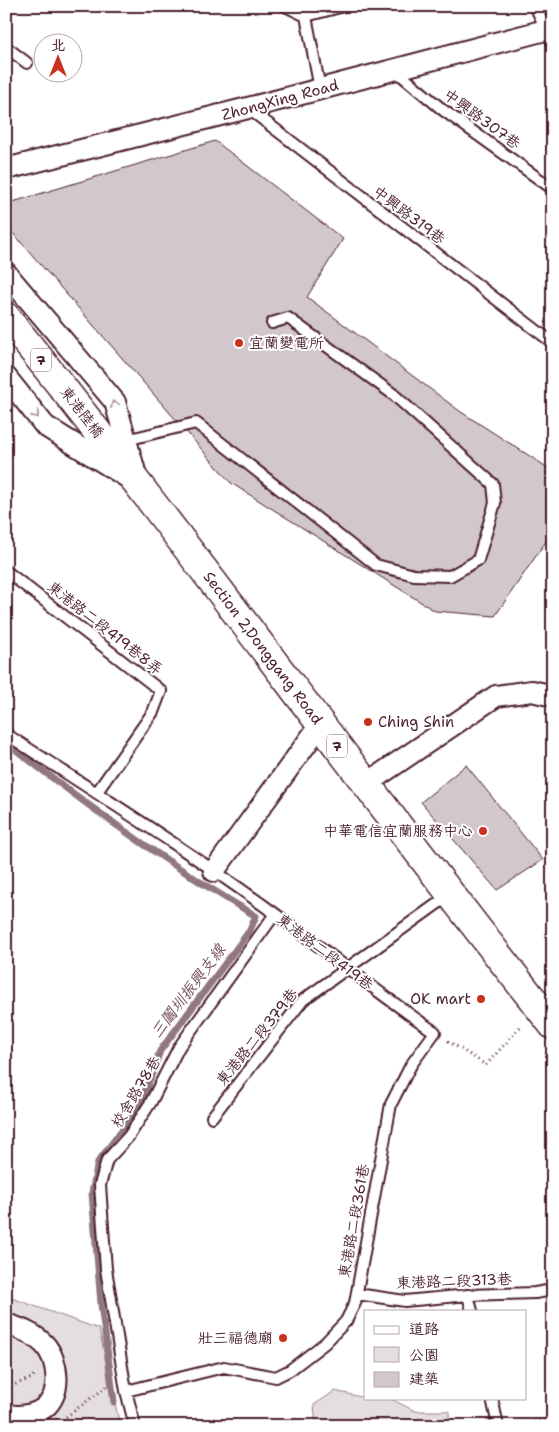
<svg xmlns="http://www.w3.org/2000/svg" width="559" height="1432" font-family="'Shantell Sans','LXGW WenKai TC',sans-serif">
<rect width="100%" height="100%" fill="#fff"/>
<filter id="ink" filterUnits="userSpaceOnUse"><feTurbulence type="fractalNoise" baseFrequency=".02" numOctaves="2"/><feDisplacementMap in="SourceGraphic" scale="10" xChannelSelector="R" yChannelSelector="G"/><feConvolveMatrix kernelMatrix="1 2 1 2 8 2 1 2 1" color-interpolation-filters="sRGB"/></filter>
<g filter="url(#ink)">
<path fill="#e5dee0" stroke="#987e86" d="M6,1296L99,1329L120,1426H6Z
M335,1391L365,1398H389L415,1411H449V1426H316L314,1405Z"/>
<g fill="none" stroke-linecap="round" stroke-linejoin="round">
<path stroke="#91787e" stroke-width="7" d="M6,742C86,805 168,865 256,916L250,930L160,1051L140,1106L98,1162L92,1193L101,1304L114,1402"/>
</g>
<path fill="#d2c7cb" stroke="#4a1f2b" d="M215,141L343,239L307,297L461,412L553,471V531L495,616L435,611L231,483L6,225V204Z
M466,765L543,860L497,890L421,802Z"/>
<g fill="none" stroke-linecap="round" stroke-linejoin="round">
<g stroke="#4a1f2b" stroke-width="14">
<path id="service" d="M285,6L306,16L320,89
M535,6L553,43
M306,16L344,6
M6,47L27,63
M395,70L443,110L553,189
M249,109L553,343
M126,440L196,423L376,565L414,575L450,576L478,560L495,503L493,484L393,394L288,318L272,323
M6,571L161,691L153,712L97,792
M6,734C96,793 187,850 274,913C328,952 380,995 435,1032L411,1065L391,1104L355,1303L346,1321L325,1343L290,1370L276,1377L224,1367L126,1391
M212,1117L303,1000L451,894
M357,1294L405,1301L468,1295L535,1293L553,1290
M468,1295L472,1311
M492,1398L498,1426
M135,1426L126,1391L106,1269L100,1185L107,1160L129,1136L151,1102L179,1047L275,914"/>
</g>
<g stroke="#4a1f2b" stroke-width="24">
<path id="minor" d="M6,169L248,108L553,28
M6,273L115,402L136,475
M6,377L45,426L127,477
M366,784L496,696L532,691L553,696
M214,871L320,725
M6,1324C21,1329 33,1333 44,1344C58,1359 63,1394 44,1408C33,1416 19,1417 6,1415"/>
</g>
<g stroke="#4a1f2b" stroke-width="31">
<path id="primary" d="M6,317C194,549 367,792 553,1025"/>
</g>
<path stroke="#4a1f2b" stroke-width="3" stroke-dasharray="1 4" stroke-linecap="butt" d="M448,1041L486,1065L522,1025
M6,1388L32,1378L34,1375
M66,1417L109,1385
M514,1425L553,1418"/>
<use href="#service" stroke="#fff" stroke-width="10"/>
<use href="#minor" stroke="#fff" stroke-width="20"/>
<use href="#primary" stroke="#fff" stroke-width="28"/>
</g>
<defs><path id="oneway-chevron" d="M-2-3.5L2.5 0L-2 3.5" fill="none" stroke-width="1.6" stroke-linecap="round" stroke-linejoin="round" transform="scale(1.25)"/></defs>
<g stroke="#ae9aa0">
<use href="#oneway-chevron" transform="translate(114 404) rotate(-116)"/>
<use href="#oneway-chevron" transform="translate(36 415) rotate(52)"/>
</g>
</g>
<g fill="#c8321e" stroke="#fff" stroke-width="2">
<circle cx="239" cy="343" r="5"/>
<circle cx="368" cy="722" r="5"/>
<circle cx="483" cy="831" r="5"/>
<circle cx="481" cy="999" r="5"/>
<circle cx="283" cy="1338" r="5"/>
</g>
<g text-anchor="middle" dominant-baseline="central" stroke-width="4" stroke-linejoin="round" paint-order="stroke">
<g fill="#fff" stroke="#80626b" stroke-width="1">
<rect x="31" y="348.5" width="20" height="23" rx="4"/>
<rect x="327" y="734.5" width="20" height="23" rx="4"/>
</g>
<g font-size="14" font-weight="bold" fill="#4a1f2b">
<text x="41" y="360">7</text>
<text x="337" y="746">7</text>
</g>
<g font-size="15" fill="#4a1f2b" stroke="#fff">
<text transform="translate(280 100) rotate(-15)">ZhongXing Road</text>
<text transform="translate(482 119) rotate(36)">中興路307巷</text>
<text transform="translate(409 215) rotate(37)">中興路319巷</text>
<text transform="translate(82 412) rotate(52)">東港陸橋</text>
<text transform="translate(105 628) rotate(38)">東港路二段419巷8弄</text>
<text transform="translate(263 648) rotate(53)">Section 2,Donggang Road</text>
<text transform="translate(325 952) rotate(37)">東港路二段419巷</text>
<text transform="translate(257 1037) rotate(-51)">東港路二段379巷</text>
<text transform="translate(136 1092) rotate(-59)">校舍路78巷</text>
<text transform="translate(354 1221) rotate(-80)">東港路二段361巷</text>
<text transform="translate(454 1281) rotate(-2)">東港路二段313巷</text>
</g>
<g font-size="15" fill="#4a1f2b" stroke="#fff" text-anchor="end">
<text x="249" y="343" text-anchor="start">宜蘭變電所</text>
<text x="378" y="722" text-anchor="start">Ching Shin</text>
<text x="473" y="831">中華電信宜蘭服務中心</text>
<text x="471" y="999">OK mart</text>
<text x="273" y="1338">壯三福德廟</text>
</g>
<g font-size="16" font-style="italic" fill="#74535c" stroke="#fff">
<text transform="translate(188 991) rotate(-53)">三鬮圳振興支線</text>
</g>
</g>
<rect width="559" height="1432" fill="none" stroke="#fff" stroke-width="25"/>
<rect x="12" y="12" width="534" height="1407" fill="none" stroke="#4a1f2b" stroke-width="2" filter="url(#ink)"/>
<rect x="364" y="1310" width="162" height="90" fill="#ffffff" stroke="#b7a5aa"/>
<rect x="374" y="1326" width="25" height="8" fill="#ffffff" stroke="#b7a5aa"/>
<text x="409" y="1334" font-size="15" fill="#4a1f2b">道路</text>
<rect x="374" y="1347" width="25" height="15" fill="#e5dee0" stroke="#b7a5aa"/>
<text x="409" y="1360" font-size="15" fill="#4a1f2b">公園</text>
<rect x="374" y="1372" width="25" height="15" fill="#d2c7cb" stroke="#b7a5aa"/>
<text x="409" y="1384" font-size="15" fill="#4a1f2b">建築</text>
<g transform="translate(58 58)"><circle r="24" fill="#ffffff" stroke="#b7a5aa"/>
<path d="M0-4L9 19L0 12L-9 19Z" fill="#c8321e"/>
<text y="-8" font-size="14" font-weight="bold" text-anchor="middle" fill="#4a1f2b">北</text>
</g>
</svg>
